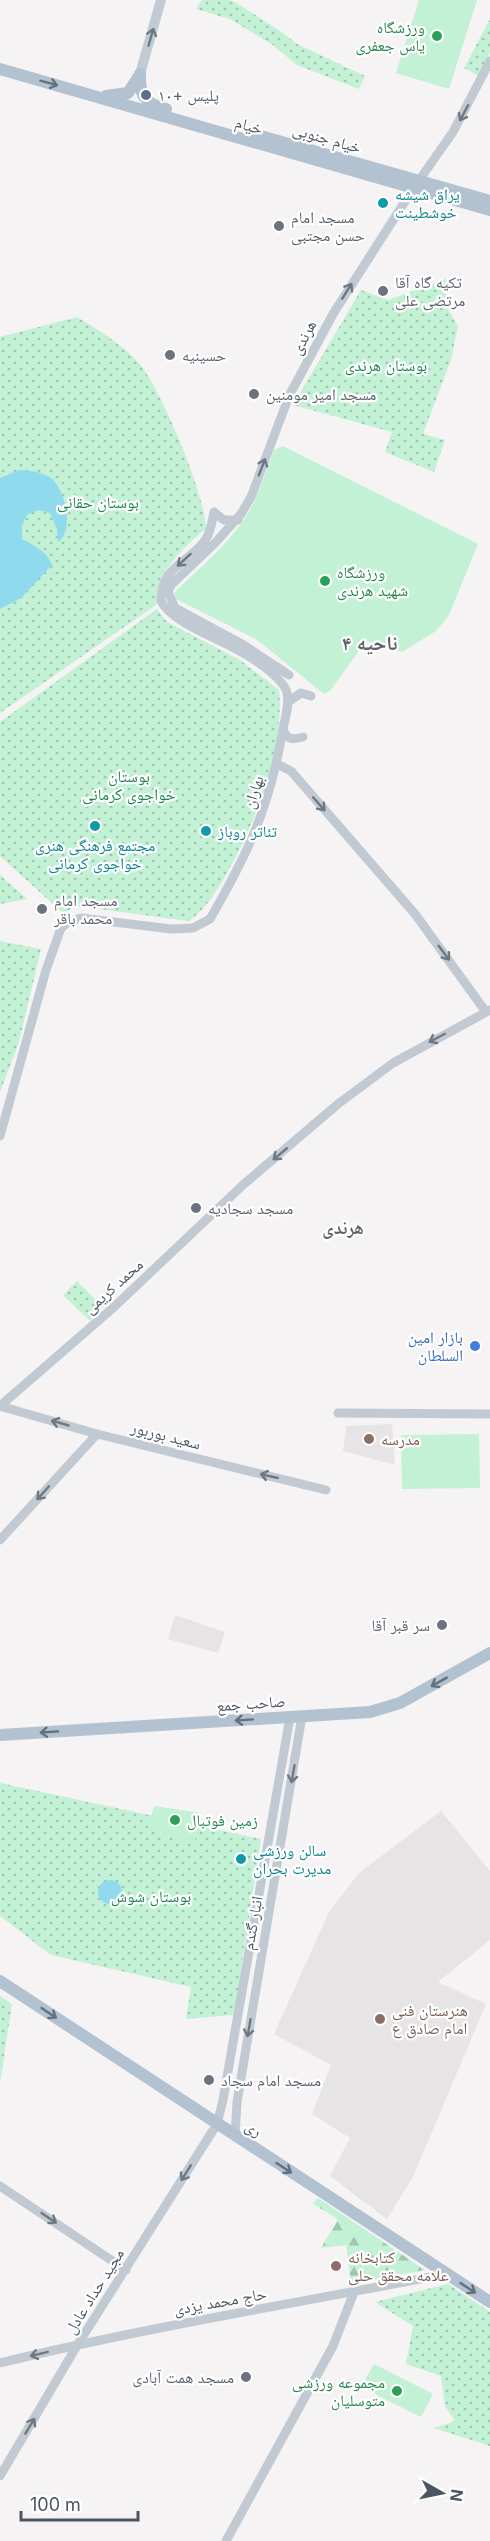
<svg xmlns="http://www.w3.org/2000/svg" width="490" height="2541" font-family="Inter,'Noto Naskh Arabic',sans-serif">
<defs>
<pattern id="forest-firs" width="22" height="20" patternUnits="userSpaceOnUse" patternTransform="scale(1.5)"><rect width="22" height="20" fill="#c3f1d5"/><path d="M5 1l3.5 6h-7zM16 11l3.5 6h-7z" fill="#a0c6b0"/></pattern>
<pattern id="park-dots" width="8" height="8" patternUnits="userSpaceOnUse" patternTransform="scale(1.5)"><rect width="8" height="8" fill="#c3f1d5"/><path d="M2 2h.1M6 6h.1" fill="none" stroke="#a0c6b0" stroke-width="1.8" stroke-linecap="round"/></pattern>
</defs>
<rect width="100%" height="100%" fill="#f5f3f3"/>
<path fill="#e6e4e5" d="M392,1424L395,1465L343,1451L346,1426Z
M175,1615L225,1632L218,1653L168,1639Z
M441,1811L490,1871V1940L438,1982L486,2004L413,2177L387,2219L330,2176L350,2138L312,2114L331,2065L274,2034L329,1912L359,1873Z"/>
<path fill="url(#forest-firs)" d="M318,2198L425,2270L351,2284L346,2245L321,2248L338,2219L313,2204Z"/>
<path fill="url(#park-dots)" d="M202,0H228L235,2L280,31L297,44L365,76L359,89L297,65L273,45L230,19L196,9Z
M490,19V52L479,76L464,68Z
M446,279V306L458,326L451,360L423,434L445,440L434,472L385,452L392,432L293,405L361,290L388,300Z
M77,317C96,328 129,349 142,367C163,395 206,496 206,529C192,539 162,569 158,586C156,592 157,599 156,605L0,713V337Z
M157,609L167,622L240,660L279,690C282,717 276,749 269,776C260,809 218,907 188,921L77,906L63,913L0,856V722Z
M0,875L27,899L0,904Z
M0,941L41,949L19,1042L0,1092Z
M77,1281L103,1307L90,1321L63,1295Z
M0,1783L261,1839L234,2015L186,2019L191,1987L51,1955L0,1916Z
M0,1996L12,2004L0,2083Z
M448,2284L490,2312V2446L434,2428L455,2421L445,2406L441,2376L406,2364L413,2326L375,2302Z"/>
<path fill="#c3f1d5" d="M419,0H477L449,89L396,73Z
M283,446L478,544L449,615L436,631L402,652L366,641L330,691L324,694L256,639L176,599L174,593C202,565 236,539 254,502C262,485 267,467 274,450Z
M479,1434L480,1488L402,1489L401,1435Z
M154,1806L201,1813L194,1845L148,1828Z
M374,2364L433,2394L421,2417L361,2387Z"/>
<path fill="#90daee" d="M19,470C31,471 40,471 51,478C65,489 75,530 58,542L57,529L50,513L38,510L27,515L22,525V539C34,546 47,551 52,565L21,598L0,609V478Z
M98 1892a12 12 0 1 1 24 0a12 12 0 1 1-24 0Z"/>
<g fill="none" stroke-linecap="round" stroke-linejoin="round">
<path stroke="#c1cad2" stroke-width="9" d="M289,675L242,644L175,608L168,592L171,585L215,543L241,514L251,497L289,396L333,314L413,189L453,132L490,61
M288,702L301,693L311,696
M283,729C287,740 292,740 303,737
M277,764L291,771L415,914L486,1012
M0,1136L46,970L61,928L67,923L81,918L171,929L193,928L210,919C248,853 269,809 282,734C284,721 290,706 287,693C284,678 250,656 236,649C216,638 170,621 161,601C160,566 190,563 206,539C211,531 212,521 214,512L224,520H238
M0,1406L114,1307L244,1184L338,1104L393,1063L490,1010
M0,1406L97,1434L326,1490
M338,1413L490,1414
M0,1540L97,1434
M235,2136L237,2102L302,1716
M0,2186L126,2270
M0,2363C147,2327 297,2303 446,2274
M0,2476L78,2344L217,2124L223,2100L290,1717
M226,2541L333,2346L354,2292"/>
<path stroke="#c1cbd6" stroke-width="10" d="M140,74L161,0"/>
<path stroke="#b3c2d1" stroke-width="12" d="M0,69L490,210
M140,74C139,95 145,104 166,109
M106,96L128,93L139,76
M257,135L490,201
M0,1735L370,1712L400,1703L490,1653
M0,1981L490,2302"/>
</g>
<defs><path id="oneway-shaft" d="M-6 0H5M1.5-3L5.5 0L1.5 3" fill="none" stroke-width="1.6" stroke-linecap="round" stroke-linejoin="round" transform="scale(1.5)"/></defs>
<use stroke="#6e7984" href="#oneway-shaft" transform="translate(151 37) rotate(-74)"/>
<g stroke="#64717d">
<use href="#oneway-shaft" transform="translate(49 83) rotate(15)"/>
<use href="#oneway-shaft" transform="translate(439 1682) rotate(151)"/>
<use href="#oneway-shaft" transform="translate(244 1720) rotate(176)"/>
<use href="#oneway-shaft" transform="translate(49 1732) rotate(176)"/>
<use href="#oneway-shaft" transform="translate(49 2013) rotate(34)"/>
<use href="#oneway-shaft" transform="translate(284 2168) rotate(33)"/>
<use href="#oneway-shaft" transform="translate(468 2288) rotate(33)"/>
</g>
<g stroke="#6e7983">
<use href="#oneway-shaft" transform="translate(464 113) rotate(118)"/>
<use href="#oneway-shaft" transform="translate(347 291) rotate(-58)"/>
<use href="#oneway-shaft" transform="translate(262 467) rotate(-69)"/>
<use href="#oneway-shaft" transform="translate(184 560) rotate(138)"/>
<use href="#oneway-shaft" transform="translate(319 804) rotate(49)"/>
<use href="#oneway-shaft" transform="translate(444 953) rotate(53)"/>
<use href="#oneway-shaft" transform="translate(437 1038) rotate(152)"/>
<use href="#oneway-shaft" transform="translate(280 1154) rotate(140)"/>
<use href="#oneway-shaft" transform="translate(60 1423) rotate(-164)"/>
<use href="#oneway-shaft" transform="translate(269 1476) rotate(-167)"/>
<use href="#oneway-shaft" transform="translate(43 1493) rotate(132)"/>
<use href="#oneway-shaft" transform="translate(293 1774) rotate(100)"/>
<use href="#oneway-shaft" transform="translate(249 2028) rotate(100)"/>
<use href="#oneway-shaft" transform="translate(186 2173) rotate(122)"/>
<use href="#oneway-shaft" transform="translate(49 2218) rotate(34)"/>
<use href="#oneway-shaft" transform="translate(39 2354) rotate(166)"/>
<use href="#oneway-shaft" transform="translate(30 2426) rotate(-59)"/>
</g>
<g fill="#2e9e5b" stroke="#fff" stroke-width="2">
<circle cx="437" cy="36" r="6"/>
<circle cx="325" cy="581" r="6"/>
<circle cx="175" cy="1820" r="6"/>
<circle cx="397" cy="2391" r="6"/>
</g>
<circle fill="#5c6f8a" stroke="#fff" stroke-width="2" cx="146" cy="95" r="6"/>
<g fill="#0f9aa8" stroke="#fff" stroke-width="2">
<circle cx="383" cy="203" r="6"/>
<circle cx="95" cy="826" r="6"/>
<circle cx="206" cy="831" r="6"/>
<circle cx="241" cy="1859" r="6"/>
</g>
<g fill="#6b7280" stroke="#fff" stroke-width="2">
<circle cx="279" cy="226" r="6"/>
<circle cx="383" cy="291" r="6"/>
<circle cx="170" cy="355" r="6"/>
<circle cx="254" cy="394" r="6"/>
<circle cx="42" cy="909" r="6"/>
<circle cx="196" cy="1208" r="6"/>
<circle cx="442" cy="1625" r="6"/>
<circle cx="209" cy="2080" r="6"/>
<circle cx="246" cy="2377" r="6"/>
</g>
<circle fill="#3f7fe0" stroke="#fff" stroke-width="2" cx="475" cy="1346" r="6"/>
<g fill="#8d6e63" stroke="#fff" stroke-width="2">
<circle cx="369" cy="1439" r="6"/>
<circle cx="380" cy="2019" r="6"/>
<circle cx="336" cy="2266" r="6"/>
</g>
<g text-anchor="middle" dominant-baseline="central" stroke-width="4.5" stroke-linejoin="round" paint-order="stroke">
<g font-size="16" fill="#27864d" stroke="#fff" text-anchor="end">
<text x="425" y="27">ورزشگاه<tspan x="425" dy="18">یاس جعفری</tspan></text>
<text x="337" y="572" text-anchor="start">ورزشگاه<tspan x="337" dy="18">شهید هرندی</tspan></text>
<text x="187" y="1820" text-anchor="start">زمین فوتبال</text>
<text x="385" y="2382">مجموعه ورزشی<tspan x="385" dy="18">متوسلیان</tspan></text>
</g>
<g font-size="16" fill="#4e5e75" stroke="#fff" text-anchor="start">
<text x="158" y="95">پلیس +۱۰</text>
</g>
<g font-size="16" fill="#4a5661" stroke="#fff">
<text transform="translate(249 125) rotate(16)">خیام</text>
<text transform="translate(327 138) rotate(16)">خیام جنوبی</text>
<text transform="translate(303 337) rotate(-62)">هرندی</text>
<text transform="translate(253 792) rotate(-72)">بهاران</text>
<text transform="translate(113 1286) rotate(-42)">محمد کریمی</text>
<text transform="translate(166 1435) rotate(14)">سعید بوربور</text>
<text transform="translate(251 1703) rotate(-4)">صاحب جمع</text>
<text transform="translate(252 1923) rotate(-80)">انبار گندم</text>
<text transform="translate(254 2128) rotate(33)">ری</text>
<text transform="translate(94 2291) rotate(-58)">مجید حداد عادل</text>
<text transform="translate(220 2301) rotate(-10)">حاج محمد یزدی</text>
</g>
<g font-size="16" fill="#0d838f" stroke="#fff" text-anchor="start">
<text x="395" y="194">یراق شیشه<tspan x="395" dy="18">خوشطینت</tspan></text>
<text x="218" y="831">تئاتر روباز</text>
<text x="95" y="845" text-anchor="middle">مجتمع فرهنگی هنری<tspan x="95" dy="18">خواجوی كرمانی</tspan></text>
<text x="253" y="1850">سالن ورزشی<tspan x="253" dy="18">مدیرت بحران</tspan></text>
</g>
<g font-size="16" fill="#5b616d" stroke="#fff" text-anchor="start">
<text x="291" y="217">مسجد امام<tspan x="291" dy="18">حسن مجتبی</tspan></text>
<text x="395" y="282">تکیه گاه آقا<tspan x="395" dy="18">مرتضی علی</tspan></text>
<text x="182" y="355">حسینیه</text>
<text x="266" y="394">مسجد امیر مومنین</text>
<text x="54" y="900">مسجد امام<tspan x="54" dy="18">محمد باقر</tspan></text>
<text x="208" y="1208">مسجد سجادیه</text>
<text x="430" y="1625" text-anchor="end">سر قبر آقا</text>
<text x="221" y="2080">مسجد امام سجاد</text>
<text x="234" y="2377" text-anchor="end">مسجد همت آبادی</text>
</g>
<g font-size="16" fill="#17864f" stroke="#fff">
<text x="386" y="365">بوستان هرندی</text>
<text x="98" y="502">بوستان حقانی</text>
<text x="129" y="776">بوستان<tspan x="129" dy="18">خواجوی کرمانی</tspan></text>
<text x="151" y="1896">بوستان شوش</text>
</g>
<g font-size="16" fill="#366cbe" stroke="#fff" text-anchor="end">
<text x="463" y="1337">بازار امین<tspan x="463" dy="18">السلطان</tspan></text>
</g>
<g font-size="16" fill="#785e54" stroke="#fff" text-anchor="start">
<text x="381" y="1439">مدرسه</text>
<text x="392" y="2010">هنرستان فنی<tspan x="392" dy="18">امام صادق ع</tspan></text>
<text x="348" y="2257">کتابخانه<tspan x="348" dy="18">علامه محقق حلی</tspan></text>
</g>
<g font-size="18" font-weight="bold" fill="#5f6368" stroke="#fff">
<text x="343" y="1227">هرندی</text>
</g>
<g font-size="20" font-weight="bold" fill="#5f6368" stroke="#fff">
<text x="370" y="643">ناحیه ۴</text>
</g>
</g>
<g transform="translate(442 2493) rotate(99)" stroke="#ffffff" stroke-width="4.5" paint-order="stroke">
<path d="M0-4.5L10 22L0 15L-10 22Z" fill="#4a5661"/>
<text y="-9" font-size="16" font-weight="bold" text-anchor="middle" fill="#4a5661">N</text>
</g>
<path d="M21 2511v9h117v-9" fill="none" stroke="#4a5661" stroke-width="3"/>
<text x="30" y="2511" font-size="18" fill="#4a5661" stroke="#ffffff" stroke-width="4.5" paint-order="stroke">100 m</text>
</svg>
